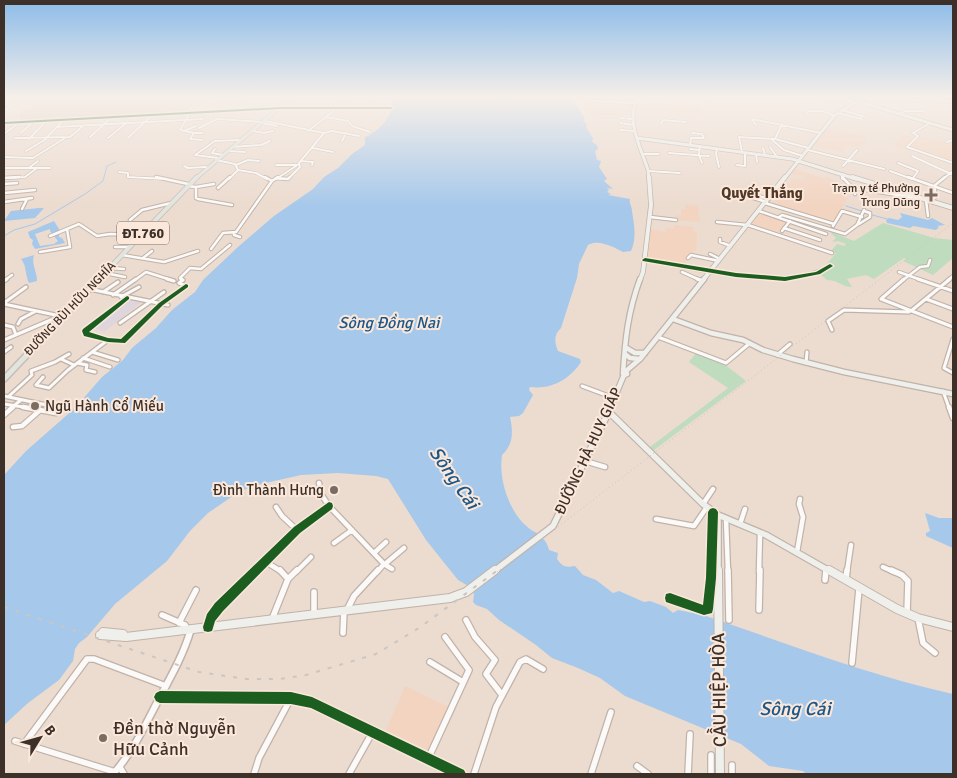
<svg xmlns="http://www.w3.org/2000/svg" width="957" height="778" font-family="Signika,sans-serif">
<rect width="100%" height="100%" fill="#ecdbcf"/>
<path fill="#f2d4c1" d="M654,98H697L704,114L669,113L668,110L638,109L637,105L667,107L664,99Z
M577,101L597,102V104L603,106H607L606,102L633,104L631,115H597L591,114Z
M826,128L864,136L866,139L865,145L856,147L846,146L842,152L813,146Z
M901,135L935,139L953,146V162L936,157L939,154L901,149L894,145Z
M795,169L824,178L827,177L848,188L844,194L845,198L848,199L833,223L772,204L793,178L805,179L804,177L791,174Z
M685,205L698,206L700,222L676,220V215L681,216V209H686Z
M760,212L788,221L779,233L750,224Z
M674,225L693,227V231L697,232L696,251L693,250V254L688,255L686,263L647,257L650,229L666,232V228L674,229Z
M405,686L449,707L429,751L386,730Z"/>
<path fill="#e2cdc4" d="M25,98H184L192,105L186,112L21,121L20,112L34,107Z"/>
<path fill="#dfd6dd" d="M127,299L142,302L104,332L92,327Z"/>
<path fill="#bfdcbf" d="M883,223L934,238L953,240V258L933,275L903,261L906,259L904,258L874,279L866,275L847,279L852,287C842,287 838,280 827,280L819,273L831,267L827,264L836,253L831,251L837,244L844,246L846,244L838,241L832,242L836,238L829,231L854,241Z
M696,353L724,364L746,381L654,450L650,447L728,388L689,362Z"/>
<path fill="#a6c8eb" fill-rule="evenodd" d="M392,98H571L585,118L583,121L587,124L586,127L593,138L592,142L597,145L598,149L595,151L597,160L601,161L599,167L607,179L604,181L613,189L607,188L609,190L607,192L611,194L608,195L630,199C629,205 632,206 632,211C634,225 637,237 631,251L623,252C613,247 599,239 588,245L579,264L577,278L561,328C554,334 554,342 558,351L580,359L581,362C570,379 551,390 530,387L529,390L533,395L523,413L519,416L510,417C513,431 514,444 502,455C498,480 510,517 533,531C541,535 547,541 549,550L558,553L557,559C562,566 565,568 575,566L583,575L596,580L613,593L619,591L644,602L650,601L666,607L673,613L678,610L703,615C786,643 868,675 953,694V774H806L803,771L769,766L741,744L625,696L600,678L578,668L552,658L536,645L499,620L487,609L476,605L473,602L474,594L470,587L458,580L426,540L388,479L376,476L338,473L301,475L261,484L240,491L208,513L190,531L167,561L115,604L87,637L79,643L75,649L73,661L59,680L28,703L4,725V475L26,451L75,408L102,377L123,360L132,348L156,328L172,310L195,292L203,280L239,246L274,216L313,189L324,177L338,168L352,154L365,145V137C380,132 393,114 394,100Z
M39,208H44L35,218L4,221L11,211Z
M900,213L928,220L932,218L945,225L937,226L939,227L936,230L913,226L910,228L887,223L886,220L889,218L898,220L902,217Z
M54,221L59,229V237L62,238L65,243L35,249L32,244L33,240L30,238L28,232ZM50,229V231L58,241L54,244L40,246L35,234Z
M34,255C31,264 37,271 37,281L29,283C25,275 27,266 21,259Z
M925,513L939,518H953V548L926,536V533L930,531Z"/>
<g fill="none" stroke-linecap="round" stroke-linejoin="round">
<path stroke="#a6c8eb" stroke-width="1" d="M846,206L862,211
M865,213L887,219
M4,236L14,230L35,224L85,194L103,181L107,166L116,162"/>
<g stroke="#c0b3aa" stroke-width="3">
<path id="minor-far4" d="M204,98L233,101
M350,98L326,117L348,121L352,126L370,132
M372,98L380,99V101
M235,100L246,101
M905,100L906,107
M706,102L708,98
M253,103L257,105L253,110
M280,108H391
M842,110L865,117
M4,111L16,104
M187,113L193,105L205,98
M190,113L180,130L194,133L190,139L202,140
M838,113L862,119
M900,114L905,111H923
M806,115L809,111H822L835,116
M620,118L632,119
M265,121L324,133L299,163L300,167L288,179
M262,123L277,126
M620,123L634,125
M930,123L913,133L918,136L907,147L953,163
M661,124L663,120L686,122
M756,125L752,119L821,133
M56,127L203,119
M199,128L217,119L263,122
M620,130L635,131
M184,131L196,126
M253,131L264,133L273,131
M308,131L326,117
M21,133L34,121
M194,133H203
M324,133L332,131L359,136
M4,134L20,122
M90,137L113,116
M15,138L70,137L83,126
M46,138L65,119
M108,138L125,124
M128,138L153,114
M29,139L47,120
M771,139L784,150L803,156
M775,139L782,124
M342,141L346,133
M947,142L953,140
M690,145L691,138H704L702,134L692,133
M700,146L699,155L702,163
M232,147L261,145L270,141
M770,147L777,157
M313,148L333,152
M763,148L765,155
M215,149L212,153L223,155
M690,149L699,150
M717,149L716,154L719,167
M808,150L884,169
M26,151L46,139
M227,151L245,152
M742,152L739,137L775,139L809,148
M669,153L709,156
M643,154H659
M756,154L757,162
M912,156L951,174
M4,157L33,158L65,138
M218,158L195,155L215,141L241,140
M216,160L235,164L238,170L256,173L267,179
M301,161L313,162L312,165
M898,163L918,171L913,178
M236,165L248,160L259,161
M276,165H297
M737,165L745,166V153
M184,166L188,168L206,167
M843,166L857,150
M30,167L38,161
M4,168H50
M648,171L680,173
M890,171L912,179
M119,172L128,173V177L166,179
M4,178L25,177L37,168
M276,178L282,179
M229,179L238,170
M276,179L299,164
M842,179L843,174
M943,179L953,171"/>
</g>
<g stroke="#c0b3aa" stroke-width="4.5">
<path id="minor-far3" d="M156,177L188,184
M265,177L272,181
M842,177L853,188L855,194
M908,177L953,193
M4,178L19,177
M276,178L288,179L290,177
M4,184L17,183
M187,186L196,187V198L198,199L232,205
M934,186L945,177
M196,187L214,184
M218,188L230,177
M853,188L917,198
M726,192L740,191L769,199
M4,193L35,190
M750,197L767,202
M924,199L926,200L928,216
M930,201L936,197L934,186
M4,202L32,198
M765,203L834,224
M22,209L27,199
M759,211L826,234
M650,217L676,220
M779,217L782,215L845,234L857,225L864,210
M130,220L142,210L171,203
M717,222L747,225
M859,224L870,217V213L864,211
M748,225L832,253
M833,226L842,211L862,217
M784,228L820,240
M782,231L790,221
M234,233V235L240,237
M50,236L79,224L97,236L110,234L141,235
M720,239V242L731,246
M115,247H129
M211,249L223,233L236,232L272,181L278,177
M40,252L70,247L67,229
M710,254L720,259
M122,255L164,262L198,251
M143,258L152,251
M688,258L691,255L719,261
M645,260C696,268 784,293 830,266
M110,268L124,269
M682,272L700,280
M899,272L921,280
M105,273L125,277
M5,280L12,275
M135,280L146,272L171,280
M183,280L180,278L190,268L201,269L230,245
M903,280L920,267L928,266L930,260
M948,280L953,276"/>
</g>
<g stroke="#c0b3aa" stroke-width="5.5">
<path id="minor-far2" d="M167,279L174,281
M181,279L183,280L179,283L186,286
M697,279L703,281
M780,279H787
M904,279L881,299L953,327
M918,279L953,291
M4,281L7,279
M89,289L168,305
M103,292L118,282
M113,295L136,279
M121,297L139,287
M127,298L85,331L86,334L108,340L123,341L161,304L186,286
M926,299L953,309
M4,303L26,287
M4,304L60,316
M911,311L950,279
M120,323L164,292
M18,324L21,319L36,311
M4,325L13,327L16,335
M832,330L828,321L844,310L909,312
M658,337L726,363L750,343
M953,339L944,368L953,373
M4,340L60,316
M4,352L11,347
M92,352L118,360
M777,355L790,344
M83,358L110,367
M61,359L74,365
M77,363L87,365L86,370L95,372
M806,363L807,352
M43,377L36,385L49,388L68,370L108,340
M582,386L614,398
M943,391L949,408
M4,396L61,408
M8,397L32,375L31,371L55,362L69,354
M4,404L30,408
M11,408L21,400"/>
</g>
<g stroke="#c0b3aa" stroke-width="7">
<path id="minor-far1" d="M23,407L56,413L61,408L57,407
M949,407L953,418
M4,415L13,407
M13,427L22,426L39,411
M585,461L605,467
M319,483L321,494L329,506L384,564L377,572
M703,504L713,489
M276,507L282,516L297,530
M656,519L694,526L707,507
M726,519L728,572
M740,524L745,509
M334,543L352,530
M797,552L803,517L799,504L800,499
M374,553L386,542
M266,562L282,572
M384,564L392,569
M385,564L404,548
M883,567L894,572
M255,572L297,530L329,506
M296,572L311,557
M711,572L713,512
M759,572L760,533
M847,572L851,545"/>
</g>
<g stroke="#c0b3aa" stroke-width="8">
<path id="minor" d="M280,570L288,579
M728,570L729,620
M891,570L902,575L908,581L907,613
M846,579L847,570
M825,580L826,570
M314,592V614
M670,598L704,610L708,609L711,570
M347,610L354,596L378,570
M759,610L760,570
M162,615L185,625L187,629
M918,618L923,643L935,653
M272,619L288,579L297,570
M466,620L475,637L495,660L486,674L502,695
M179,623L196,590
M208,627C216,604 239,587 256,570
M343,633L344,610
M430,662L463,682
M852,663L859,589
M15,741L115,772
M24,744L87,659H94L166,686
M711,755V774
M428,759L469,670L445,637
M732,765V774
M637,766L648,774
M121,769L124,774
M254,774L259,758L291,698
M349,774L372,733
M474,774L496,707L520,662L526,659L543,669
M591,774L611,712
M688,774L690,734"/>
</g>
<g stroke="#c0b3aa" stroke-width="4">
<path id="tertiary-far1" d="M586,98L595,101L635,103
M4,123L280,108"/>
</g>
<g stroke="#c0b3aa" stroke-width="9">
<path id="tertiary" d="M160,697L291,698L312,703L460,774
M113,774C134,751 146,723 161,695C173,673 184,653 191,629"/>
</g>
<g stroke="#c0b3aa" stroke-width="4.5">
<path id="secondary-far4" d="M638,98C625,120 641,148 648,170L649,179
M818,98L842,99L855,103
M856,99L953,101
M863,103L953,130
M637,138L792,159L856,179
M784,179L834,116L854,103"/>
</g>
<g stroke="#c0b3aa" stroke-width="5.5">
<path id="secondary-far3" d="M852,177L953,208
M640,280L643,272L651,205L649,177
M703,280L785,177"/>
</g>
<g stroke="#c0b3aa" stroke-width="7">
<path id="secondary-far2" d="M673,319L711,333L743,340L763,350L793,359L844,372L953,394
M625,347L635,353H645
M625,354L630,358L639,359
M623,374C625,339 628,312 640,279
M610,408L624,375L627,374L626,371L640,359L704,279"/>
</g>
<g stroke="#c0b3aa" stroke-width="8">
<path id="secondary-far1" d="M609,412L703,504L718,515L766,535L831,572
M718,515V572
M493,572L553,526L611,407"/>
</g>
<g stroke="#c0b3aa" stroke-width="10">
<path id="secondary" d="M718,570L720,774
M829,570L897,609L918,618L953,627
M103,632L123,634
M100,635L126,637L450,598L466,592L495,570"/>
</g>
<g stroke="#c6bdb7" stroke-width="4.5">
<path id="primary-far2" d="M195,179L291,98"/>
</g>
<g stroke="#c6bdb7" stroke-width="5.5">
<path id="primary-far1" d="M98,280L197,177"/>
</g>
<g stroke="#c6bdb7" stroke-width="8">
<path id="primary" d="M4,379L99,279"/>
</g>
<use href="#minor-far4" stroke="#fcfaf8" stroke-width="2"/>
<use href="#minor-far3" stroke="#fcfaf8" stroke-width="2.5"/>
<use href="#minor-far2" stroke="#fcfaf8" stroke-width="3"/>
<use href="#minor-far1" stroke="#fcfaf8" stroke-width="4.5"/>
<use href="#minor" stroke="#fcfaf8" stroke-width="5.5"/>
<use href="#tertiary-far1" stroke="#fcfaf8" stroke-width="2.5"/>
<use href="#tertiary" stroke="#fcfaf8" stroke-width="6"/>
<use href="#secondary-far4" stroke="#efefeb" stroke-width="3"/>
<use href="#secondary-far3" stroke="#efefeb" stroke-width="4"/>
<use href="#secondary-far2" stroke="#efefeb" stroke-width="4.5"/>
<use href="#secondary-far1" stroke="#efefeb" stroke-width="5.5"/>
<use href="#secondary" stroke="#efefeb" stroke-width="8"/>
<use href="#primary-far2" stroke="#e2e4de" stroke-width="3"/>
<use href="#primary-far1" stroke="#e2e4de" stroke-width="4"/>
<use href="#primary" stroke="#e2e4de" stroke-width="5"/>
<path stroke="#cac6c2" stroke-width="1" stroke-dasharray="1 3" stroke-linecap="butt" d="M497,572L554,530L953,223"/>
<path stroke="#cac6c2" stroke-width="2" stroke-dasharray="4 8" stroke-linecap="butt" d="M4,607L199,672L246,679H280L306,675L376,654L419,628L498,570"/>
<g stroke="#fbe8db" stroke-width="3">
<path id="cycleway" d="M280,107H391L393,108L391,109H280L4,124V122Z
M645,258L736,273L785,277L816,272L830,264L833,266L820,274L785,281L736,277L643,261L642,260Z
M186,284L188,285V287L163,305L125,343L108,342L84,336L82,331L83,329L127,296L129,297V299L89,332L108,338L121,339L159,303Z
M329,502L332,503L333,506L332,509L300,533L223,611L215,621L212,631L208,632L204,631L203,627L207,614L215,603L294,527Z
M713,508L716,509L718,512L716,578L713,609L712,613L704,615L666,602L665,598L666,594L670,593L703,605L706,578L708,512L710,509Z
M160,691L291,692L312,697L464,770L466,774H447L311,708L291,704L160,703L156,701L154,697L156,693Z"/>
</g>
<use href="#cycleway" fill="#1b5e20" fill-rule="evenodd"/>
</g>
<linearGradient id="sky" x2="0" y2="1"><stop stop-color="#8dbce9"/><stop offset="0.47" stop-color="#f6efe9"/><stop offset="1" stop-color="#f6efe9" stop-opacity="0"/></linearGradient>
<rect width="957" height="207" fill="url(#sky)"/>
<g fill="#7a6c62" stroke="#fbe8db" stroke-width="2">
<path d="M928.5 187.5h5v5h5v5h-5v5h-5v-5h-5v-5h5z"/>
<circle cx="35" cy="406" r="5"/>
<circle cx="334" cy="490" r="5"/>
<circle cx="103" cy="738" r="5"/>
</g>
<g text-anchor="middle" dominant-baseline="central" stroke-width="4" stroke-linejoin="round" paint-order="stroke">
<g font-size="12" fill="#3c3028" stroke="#fbe8db" text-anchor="end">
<text x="920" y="188">Trạm y tế Phường<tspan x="920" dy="14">Trung Dũng</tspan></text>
</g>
<g font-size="12" fill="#3c3028" stroke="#fbe8db">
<text transform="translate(70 309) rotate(-46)">ĐƯỜNG BÙI HỮU NGHĨA</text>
</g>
<rect fill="#fbe8db" stroke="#75675e" stroke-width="1" x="117" y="221.5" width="52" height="23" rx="4"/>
<g font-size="14" font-weight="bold" fill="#3c3028">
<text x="143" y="233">ĐT.760</text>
</g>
<g font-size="15" font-weight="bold" fill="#513826" stroke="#fbe8db">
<text x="762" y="193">Quyết Thắng</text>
</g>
<g font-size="15" fill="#3c3028" stroke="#fbe8db" text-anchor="start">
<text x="45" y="406">Ngũ Hành Cổ Miếu</text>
<text x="324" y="490" text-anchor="end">Đình Thành Hưng</text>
</g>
<g font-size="15" fill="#3c3028" stroke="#fbe8db">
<text transform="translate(588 451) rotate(-65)">ĐƯỜNG HÀ HUY GIÁP</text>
</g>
<g font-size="16" font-style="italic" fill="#1c5789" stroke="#fbe8db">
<text x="389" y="323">Sông Đồng Nai</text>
</g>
<g font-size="18" fill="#3c3028" stroke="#fbe8db">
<text transform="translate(719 690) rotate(-91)">CẦU HIỆP HÒA</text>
</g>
<g font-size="18" fill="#3c3028" stroke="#fbe8db" text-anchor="start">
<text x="113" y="728">Đền thờ Nguyễn<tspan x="113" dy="21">Hữu Cảnh</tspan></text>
</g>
<g font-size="19" font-style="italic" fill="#1c5789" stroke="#fbe8db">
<text transform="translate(454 478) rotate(55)">Sông Cái</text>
<text x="795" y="709">Sông Cái</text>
</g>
</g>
<rect width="957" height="778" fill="none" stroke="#3c3028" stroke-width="10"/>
<g transform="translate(40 738) rotate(53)" stroke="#fbe8db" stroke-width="4" paint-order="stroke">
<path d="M0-4L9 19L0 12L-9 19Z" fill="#3c3028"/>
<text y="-8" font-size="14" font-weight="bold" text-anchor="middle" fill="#3c3028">B</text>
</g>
</svg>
